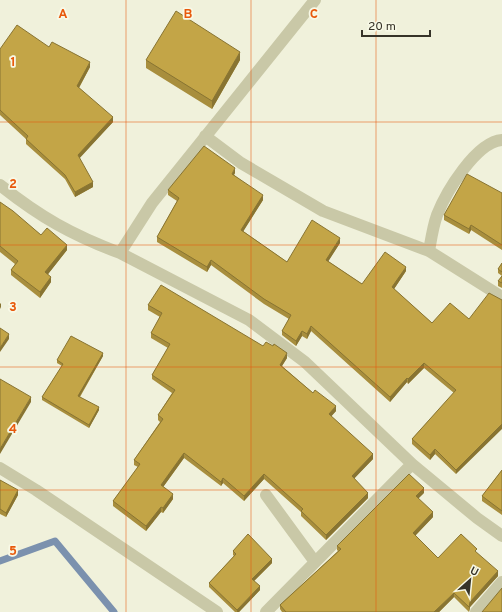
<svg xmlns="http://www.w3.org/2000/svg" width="502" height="612" font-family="Overpass,sans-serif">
<rect width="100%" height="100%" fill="#f0f1db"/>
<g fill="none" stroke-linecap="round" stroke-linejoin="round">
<path stroke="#7b91ae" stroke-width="7" d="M0,561L55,541L114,612"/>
<path stroke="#c9c8a7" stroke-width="12" d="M315,0L152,203L120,253L249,320L305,362L412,464L477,518L502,536
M205,136L241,163L323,211L429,251L502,297
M0,185C40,217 72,235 120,253
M429,251C431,240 433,226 437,215C446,192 476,142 502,140
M0,468L36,490L217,612
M266,495L315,562
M266,612L412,464
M476,612L502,582"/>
</g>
<path fill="#a88e3d" d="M49,47L90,67L79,88L113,122L79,158L93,187L75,197L65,179L26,144V139L0,115V49Z
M146,60H240L212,109L146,68Z
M235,173L234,175L263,200L243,231L287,262L340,243L328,261L362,284L406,271L394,289L432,323L469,319L456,474L435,454L430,460L412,444V439L454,393L424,368L408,384L407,382L390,402L311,331L307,339L302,336L296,346L282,335V331L289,319L264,304L211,265L207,272L157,242V237L177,201L168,195V190Z
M502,193V250L471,230L469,234L444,220V215Z
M0,202L41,235L67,250L48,274L51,282L40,298L11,275V270L15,264L0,252Z
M502,263V288L498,286V281L502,276L498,273V269Z
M148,305L263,346L287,358L282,366L313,393L336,411L331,416L373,459L354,478L368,498L326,540L301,516V512L264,479L244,501L223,483L221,486L184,458L163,487L173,499L163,513L161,512L146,531L113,506V501L138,467L134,465V460L160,422L158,420V415L172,393L152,379V375L168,348L151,338V333L160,317L148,310Z
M103,356L80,397L99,410L89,428L42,400V397L62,366L57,363V360Z
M502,470V515L482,501V496Z
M0,480L18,495L6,517L0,514Z
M424,493L418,498L433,517L415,536L438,558L477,553L498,576L470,607L469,612L454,597L439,612H282L280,609V605L338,551L337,550V546Z
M233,551L272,563L254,581L260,590L239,612H235L209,587V583L234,556L233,555Z"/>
<path fill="#887432" d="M240,52V60L212,109V101Z
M90,62V67L77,91V86Z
M113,117V122L78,160V155Z
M235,168V173L232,178V174Z
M93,182V187L75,197V192Z
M263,195V200L241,235V230Z
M471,225V230L469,234V229Z
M340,238V243L326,265V260Z
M67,245V250L45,278V272Z
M211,260V265L207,272V267Z
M406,267V271L392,292V287Z
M51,277V282L40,298V292Z
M1,303V307L0,309V304Z
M311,326V331L307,339V334Z
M302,331V336L296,346V341Z
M9,334V339L0,352V348Z
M103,353V356L78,399V396Z
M287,353V358L280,369V365Z
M424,363V368L408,384V379Z
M407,378V382L390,402V397Z
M31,397V402L0,454V449Z
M336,406V411L329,419V414Z
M99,407V410L89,428V425Z
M502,424V429L456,474V470Z
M435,449V454L430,460V455Z
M184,453V458L161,490V485Z
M373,454V459L352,481V476Z
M264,474V479L244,501V496Z
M223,478V483L221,486V482Z
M424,488V493L416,501V496Z
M18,490V495L6,517V513Z
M368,493V498L326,540V535Z
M173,494V499L163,513V508Z
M161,507V512L146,531V526Z
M433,512V517L413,538V533Z
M272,559V563L252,583V579Z
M498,571V576L470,607L469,612V607L470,602Z
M260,586V590L239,612H237V610Z
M454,593V597L439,612H434Z"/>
<path fill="#c3a547" stroke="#887432" d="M176,11L240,52L212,101L146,60Z
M17,25L49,47L52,42L90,62L77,86L113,117L78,155L93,182L75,192L65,175L26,139L28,136L0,110V49Z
M204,146L235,168L232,174L263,195L241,230L287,262L312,220L340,238L326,260L362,284L385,252L406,267L392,287L432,323L450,303L469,319L489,293L502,300V424L456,470L435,449L430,455L412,439L456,390L424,363L408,379L407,378L390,397L311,326L307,334L302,331L296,341L282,331L291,315L264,299L211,260L207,267L157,237L179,198L168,190Z
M467,174L502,193V245L471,225L469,229L444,215Z
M0,202L13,211L41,235L47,228L67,245L45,272L51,277L40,292L11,270L18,261L0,246Z
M502,263V272L498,269Z
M502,276V283L498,281Z
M161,285L263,346L266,342L273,346L274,344L287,353L280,365L313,393L315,390L336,406L329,414L373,454L352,476L368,493L326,535L301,511L303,509L264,474L244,496L223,478L221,482L184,453L161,485L173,494L163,508L161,507L146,526L113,501L140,464L134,460L163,419L158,415L175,390L152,375L170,344L151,333L162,313L148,305Z
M0,328L9,334L0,348Z
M71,336L103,353L78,396L99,407L89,425L42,397L63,364L57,360Z
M0,379L31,397L0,449Z
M502,470V511L482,496Z
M409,474L424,488L416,496L433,512L413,533L438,558L461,534L477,549L475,551L498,571L470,602L469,607L454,593L434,612H286L280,605L341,549L337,546Z
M0,480L18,490L6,513L0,509Z
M248,534L272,559L252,579L260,586L237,610L209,583L236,554L233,551Z
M502,588V612H482Z"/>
<path fill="none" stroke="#e8590c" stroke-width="1" stroke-opacity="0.55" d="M126,0V612M251,0V612M376,0V612M0,122H502M0,245H502M0,367H502M0,490H502"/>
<g font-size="13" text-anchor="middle" font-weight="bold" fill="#e8590c" stroke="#f8f9e7" stroke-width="3.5" stroke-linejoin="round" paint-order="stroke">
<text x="63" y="18">A</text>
<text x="188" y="18">B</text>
<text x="314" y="18">C</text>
<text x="13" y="66">1</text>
<text x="13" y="188">2</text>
<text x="13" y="311">3</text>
<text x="13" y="433">4</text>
<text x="13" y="555">5</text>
</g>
<g transform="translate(470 580) rotate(27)" stroke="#f8f9e7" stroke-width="3" paint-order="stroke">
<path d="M0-3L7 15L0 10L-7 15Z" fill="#363328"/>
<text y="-6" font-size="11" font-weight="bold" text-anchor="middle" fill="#363328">U</text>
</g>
<path d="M362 30v6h68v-6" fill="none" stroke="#363328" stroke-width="2"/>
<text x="368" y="30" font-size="12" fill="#363328" stroke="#f8f9e7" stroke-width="3" paint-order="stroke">20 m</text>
</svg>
